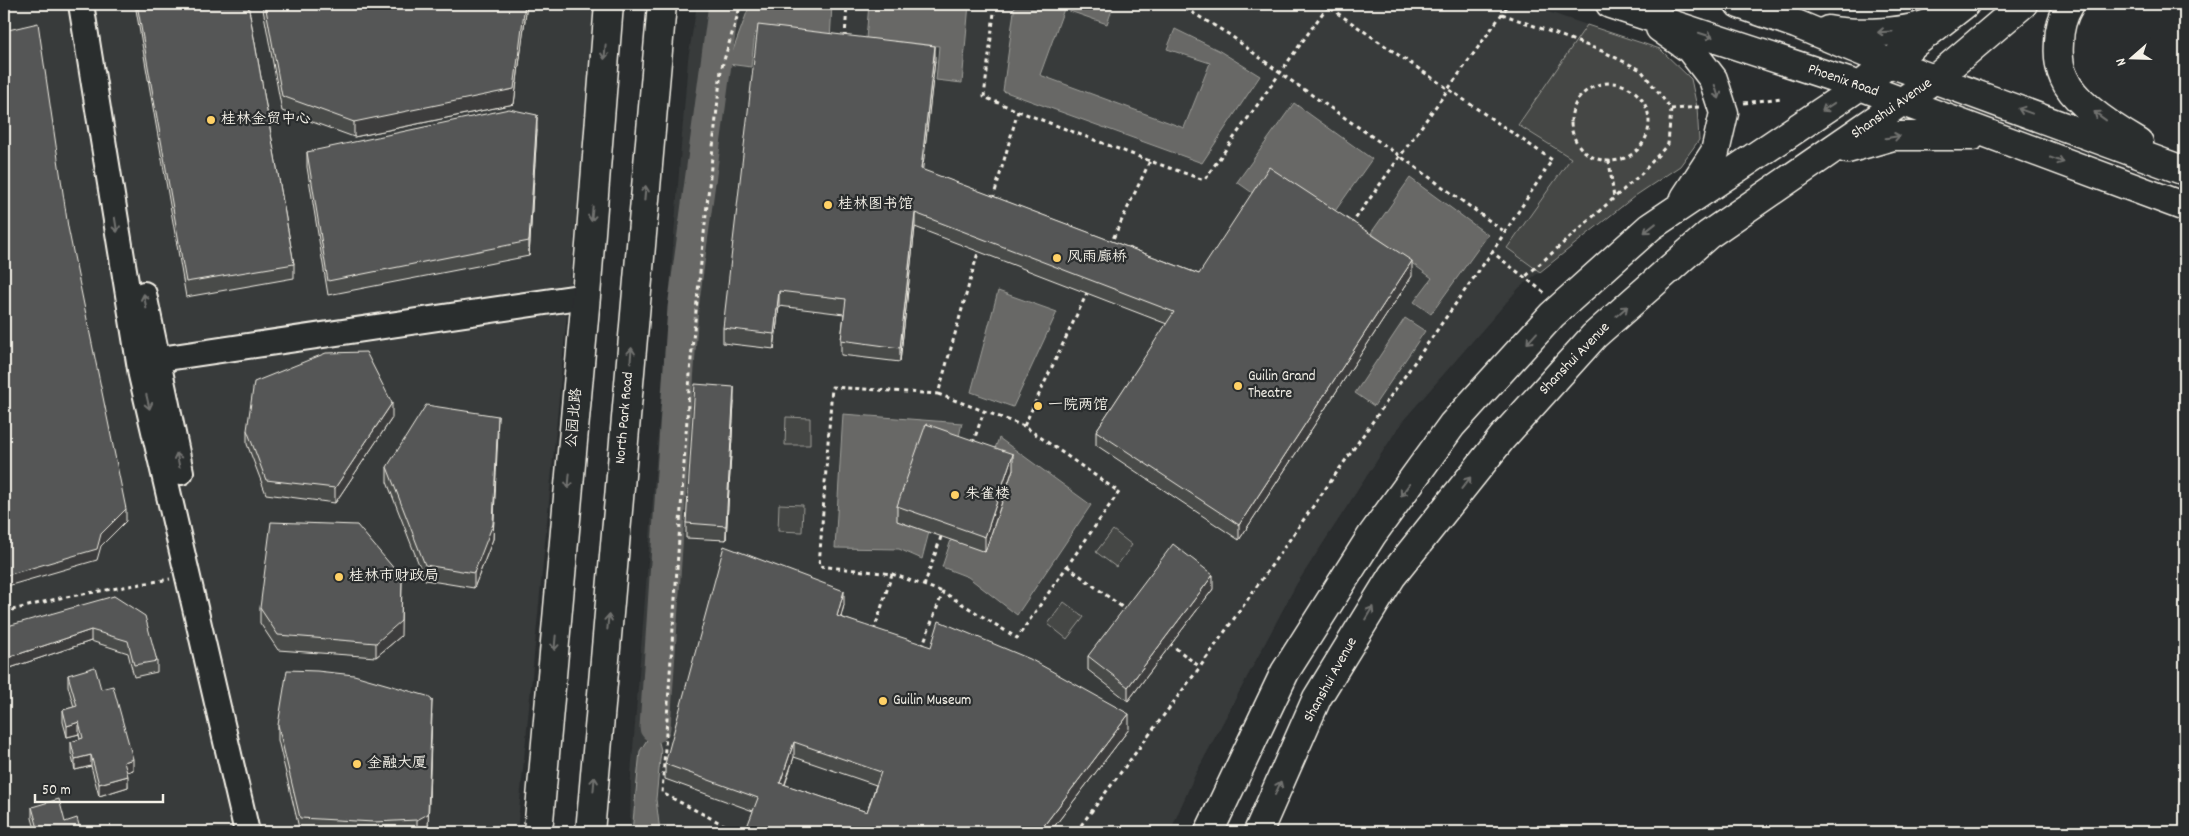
<svg xmlns="http://www.w3.org/2000/svg" width="2189" height="836" font-family="Dekko,'LXGW WenKai TC',sans-serif">
<rect width="100%" height="100%" fill="#2a2d2e"/>
<filter id="ink" filterUnits="userSpaceOnUse"><feTurbulence type="fractalNoise" baseFrequency=".02" numOctaves="2"/><feDisplacementMap in="SourceGraphic" scale="10" xChannelSelector="R" yChannelSelector="G"/><feConvolveMatrix kernelMatrix="1 2 1 2 8 2 1 2 1" color-interpolation-filters="sRGB"/></filter>
<g filter="url(#ink)">
<path fill="#373a3a" d="M4,4H597L517,832H4Z
M697,4H1524L1660,49L1691,79L1697,107L1699,140L1680,166L1635,196L1519,288L1402,422L1296,585L1194,777L1170,832H630L631,774L688,59Z"/>
<path fill="#444645" stroke="#9c9c96" d="M1587,25L1660,49L1691,79L1697,107L1699,140L1680,166L1635,196L1540,272L1507,248L1571,158L1518,125Z
M786,417L810,418V445H785Z
M779,504L803,505L802,532L778,531Z
M1113,530L1132,545L1116,567L1096,552Z
M1064,602L1084,617L1067,639L1048,624Z"/>
<path fill="#676866" stroke="#9f9f9a" d="M750,4H832L830,41L755,33L751,67L728,64Z
M869,4H969L962,83L936,80L939,46L866,39Z
M1015,4H1100L1113,7L1107,24L1064,9L1040,75L1184,128L1210,63L1167,49L1175,29L1218,50L1260,76L1202,163L1003,91Z
M1294,103L1372,159L1333,214L1254,194L1237,182Z
M1410,178L1488,235L1431,314L1414,302L1432,278L1371,233Z
M998,291L1057,312L1013,407L971,392Z
M1405,318L1425,331L1374,406L1355,393Z
M843,414L962,423L956,449L897,521L929,532L922,559L899,549L835,548Z
M999,438L1091,505L1017,615L968,577L942,567L951,540L985,551L1013,469L990,461Z
M655,727L661,750L656,799L660,832H632L640,751Z"/>
<g fill="none" stroke-linecap="round" stroke-linejoin="round">
<path stroke="#676866" stroke-width="31" d="M655,727L683,308L724,4"/>
<g stroke="#f4f1e8" stroke-width="28">
<path id="tertiary" d="M81,4L141,375L247,832
M144,294L181,472
M140,362L586,296"/>
</g>
<g stroke="#f4f1e8" stroke-width="31">
<path id="secondary" d="M538,832L586,296L609,4
M590,832L662,4"/>
</g>
<g stroke="#f4f1e8" stroke-width="31">
<path id="primary" d="M1610,4L1860,86L2185,207
M1739,4L1796,24L1890,63L2185,171
M2070,4C2062,17 2059,28 2059,43C2058,55 2059,67 2064,78C2074,103 2115,129 2139,143
M1660,28L1690,49L1713,79L1724,113L1715,152L1685,198
M1828,30C1857,35 1910,34 1936,20
M1847,149L1893,136H1972
M1209,832L1285,672L1372,535L1452,425L1552,315L1650,227L1860,86L1965,4
M1258,832L1317,698L1392,576L1502,438L1594,336L1708,235L1936,78L2023,4"/>
</g>
<path stroke="#f4f1e8" stroke-width="3" stroke-dasharray="4 4" stroke-linecap="butt" d="M1178,4L1230,35L1280,73L1400,156L1505,232
M1324,4L1552,160L1492,252
M1502,14L1602,51L1641,70L1671,109L1668,144L1641,174L1525,277
M845,38L847,4
M1571 122a39 39 0 1 1 78 0a39 39 0 1 1-78 0Z
M1744,103L1781,98
M1671,109L1700,107
M1018,111L1150,161
M1609,160L1614,198
M993,199L1018,111L984,97L995,4
M1351,225L1509,4
M1110,245L1150,161L1204,180L1329,4
M938,394L1024,426
M973,443L984,411
M1067,566L1126,610
M892,574L943,592
M924,586L942,534
M4,612L60,598L170,579
M874,631L892,574L819,566L832,387L938,394L979,249
M1169,643L1200,667
M922,647L943,592L1017,638L1119,492L1024,426L1088,291
M727,832L728,827L662,793L691,359L721,70L741,4
M1076,832L1200,667L1492,252L1546,294"/>
<use href="#tertiary" stroke="#2a2d2e" stroke-width="24"/>
<use href="#secondary" stroke="#2a2d2e" stroke-width="28"/>
<use href="#primary" stroke="#2a2d2e" stroke-width="28"/>
</g>
<path fill="#494b4a" stroke="#f4f1e8" fill-rule="evenodd" d="M135,4H248L294,264V278L186,297Z
M262,4H527L514,104L354,137L282,111Z
M935,61L922,170L1199,274L1412,276L1239,540L1096,445V431L1167,324L915,227L900,362L841,355V340L844,314L779,306L774,349L723,343V328Z
M537,130L529,256L328,295L307,167V152Z
M734,402L726,540L686,538V523Z
M392,418L335,503L266,494L247,444V430Z
M498,431L493,539L474,588L425,580L387,482V467Z
M1013,469L985,552L897,521V506Z
M1213,589L1128,701L1088,670V656Z
M114,596L157,661V672L134,677L128,653L91,641L4,670Z
M844,605L841,617L1129,729L1050,832L753,811L665,779V764ZM794,757L876,785L867,812L785,785Z
M260,608L401,636L376,657L278,650L260,623Z
M68,675L101,689L133,770L127,772L128,787L99,796L91,766L75,770L71,753V742L80,739L79,734L67,737L63,722V710L74,707L68,686Z
M432,715L428,828L421,832H300L278,740V725Z
M32,807L65,822L81,832H36L32,818Z"/>
<path fill="#3c3d3c" stroke="#f4f1e8" d="M525,4H527L514,104L354,137V122Z
M935,46V61L921,184V169Z
M537,115V130L529,256V241Z
M915,213V227L900,362V348Z
M1412,261V276L1239,540V525Z
M779,291V306L774,349V334Z
M734,387V402L726,540V526Z
M392,403V418L335,503V488Z
M498,416L493,539L474,588V573Z
M1013,454V469L985,552V537Z
M126,509V521L101,546L97,560L4,587V576L101,534Z
M1213,575V589L1128,701V687Z
M402,578L401,636L376,657V643Z
M844,591V605L837,630V616Z
M91,630V641L4,670V659Z
M432,700L428,828L421,832H417V820Z
M1129,714V729L1050,832H1039Z
M79,722V734L67,737V726Z
M794,742V757L780,798V783Z
M91,755V766L75,770V759Z
M133,759V770L124,773V762Z
M128,776V787L99,796V784Z"/>
<path fill="#555756" stroke="#f4f1e8" fill-rule="evenodd" d="M137,4H248L294,264L186,282Z
M265,4H525L514,89L354,122L282,96Z
M38,23L68,227L126,509L101,534L97,549L4,576V31Z
M758,25L935,46L921,169L1199,274L1269,167L1412,261L1239,525L1096,431L1174,312L915,213L900,348L841,340L846,299L779,291L774,334L723,328Z
M509,109L537,115L529,241L328,281L307,152Z
M366,352L392,403L335,488L266,480L247,430L254,382L326,353Z
M695,384L734,387L726,526L686,523Z
M426,405L498,416L493,524L474,573L425,565L387,467Z
M926,424L1013,454L985,537L897,506Z
M271,522L357,525L402,578L401,621L376,643L278,635L260,608Z
M1173,544L1213,575L1128,687L1088,656Z
M724,546L844,591L837,616L931,647L939,621L1030,659L1129,714L1039,832H745L758,798L665,764ZM794,742L881,772L867,812L780,783Z
M114,596L145,616L157,661L134,665L128,641L91,630L4,659V627Z
M95,667L101,689L113,686L133,759L124,762L128,776L99,784L91,755L75,759L71,742L83,738L79,722L67,726L63,710L77,706L68,675Z
M287,670L317,671L354,675L427,696L432,700L428,814L417,820L374,822L300,818L278,725Z
M59,799L65,822L77,818L81,832H39L32,807Z"/>
<defs><path id="oneway-shaft" d="M-6 0H5M1.5-3L5.5 0L1.5 3" fill="none" stroke-width="1.6" stroke-linecap="round" stroke-linejoin="round" transform="scale(1.25)"/></defs>
<g stroke="#71726f">
<use href="#oneway-shaft" transform="translate(1885 32) rotate(177)"/>
<use href="#oneway-shaft" transform="translate(1706 35) rotate(18)"/>
<use href="#oneway-shaft" transform="translate(605 52) rotate(95)"/>
<use href="#oneway-shaft" transform="translate(1717 92) rotate(72)"/>
<use href="#oneway-shaft" transform="translate(1828 107) rotate(146)"/>
<use href="#oneway-shaft" transform="translate(2025 111) rotate(-160)"/>
<use href="#oneway-shaft" transform="translate(2100 116) rotate(-144)"/>
<use href="#oneway-shaft" transform="translate(1893 137) rotate(-9)"/>
<use href="#oneway-shaft" transform="translate(2057 160) rotate(20)"/>
<use href="#oneway-shaft" transform="translate(645 193) rotate(-85)"/>
<use href="#oneway-shaft" transform="translate(592 214) rotate(95)"/>
<use href="#oneway-shaft" transform="translate(116 225) rotate(81)"/>
<use href="#oneway-shaft" transform="translate(1650 228) rotate(142)"/>
<use href="#oneway-shaft" transform="translate(145 301) rotate(-100)"/>
<use href="#oneway-shaft" transform="translate(1622 311) rotate(-41)"/>
<use href="#oneway-shaft" transform="translate(1532 338) rotate(132)"/>
<use href="#oneway-shaft" transform="translate(631 355) rotate(-85)"/>
<use href="#oneway-shaft" transform="translate(148 402) rotate(77)"/>
<use href="#oneway-shaft" transform="translate(178 460) rotate(-102)"/>
<use href="#oneway-shaft" transform="translate(569 481) rotate(95)"/>
<use href="#oneway-shaft" transform="translate(1466 483) rotate(-52)"/>
<use href="#oneway-shaft" transform="translate(1405 490) rotate(126)"/>
<use href="#oneway-shaft" transform="translate(1369 613) rotate(-59)"/>
<use href="#oneway-shaft" transform="translate(608 622) rotate(-85)"/>
<use href="#oneway-shaft" transform="translate(555 643) rotate(95)"/>
<use href="#oneway-shaft" transform="translate(594 784) rotate(-85)"/>
<use href="#oneway-shaft" transform="translate(1278 788) rotate(-66)"/>
</g>
</g>
<g fill="#ffd166" stroke="#2a2d2e" stroke-width="2">
<circle cx="211" cy="120" r="5"/>
<circle cx="828" cy="205" r="5"/>
<circle cx="1057" cy="258" r="5"/>
<circle cx="1238" cy="386" r="5"/>
<circle cx="1038" cy="406" r="5"/>
<circle cx="955" cy="495" r="5"/>
<circle cx="339" cy="577" r="5"/>
<circle cx="883" cy="701" r="5"/>
<circle cx="357" cy="764" r="5"/>
</g>
<g text-anchor="middle" dominant-baseline="central" stroke-width="4.5" stroke-linejoin="round" paint-order="stroke">
<g font-size="15" fill="#f4f1e8" stroke="#2a2d2e">
<text transform="translate(1843 81) rotate(19)">Phoenix Road</text>
<text transform="translate(1892 109) rotate(-35)">Shanshui Avenue</text>
<text transform="translate(1575 359) rotate(-46)">Shanshui Avenue</text>
<text transform="translate(575 418) rotate(-85)">公园北路</text>
<text transform="translate(625 418) rotate(-85)">North Park Road</text>
<text transform="translate(1331 680) rotate(-61)">Shanshui Avenue</text>
</g>
<g font-size="15" fill="#f4f1e8" stroke="#2a2d2e" text-anchor="start">
<text x="221" y="120">桂林金贸中心</text>
<text x="838" y="205">桂林图书馆</text>
<text x="1067" y="258">风雨廊桥</text>
<text x="1248" y="377">Guilin Grand<tspan x="1248" dy="17">Theatre</tspan></text>
<text x="1048" y="406">一院两馆</text>
<text x="965" y="495">朱雀楼</text>
<text x="349" y="577">桂林市财政局</text>
<text x="893" y="701">Guilin Museum</text>
<text x="367" y="764">金融大厦</text>
</g>
</g>
<rect width="2189" height="836" fill="none" stroke="#2a2d2e" stroke-width="20"/>
<rect x="10" y="10" width="2169" height="816" fill="none" stroke="#f4f1e8" stroke-width="2" filter="url(#ink)"/>
<g transform="translate(2132 58) rotate(250)" stroke="#2a2d2e" stroke-width="4" paint-order="stroke">
<path d="M0-4L9 19L0 12L-9 19Z" fill="#f4f1e8"/>
<text y="-8" font-size="14" font-weight="bold" text-anchor="middle" fill="#f4f1e8">N</text>
</g>
<path d="M35 794v8h128v-8" fill="none" stroke="#f4f1e8" stroke-width="2.5"/>
<text x="42" y="794" font-size="15" fill="#f4f1e8" stroke="#2a2d2e" stroke-width="4" paint-order="stroke">50 m</text>
</svg>
